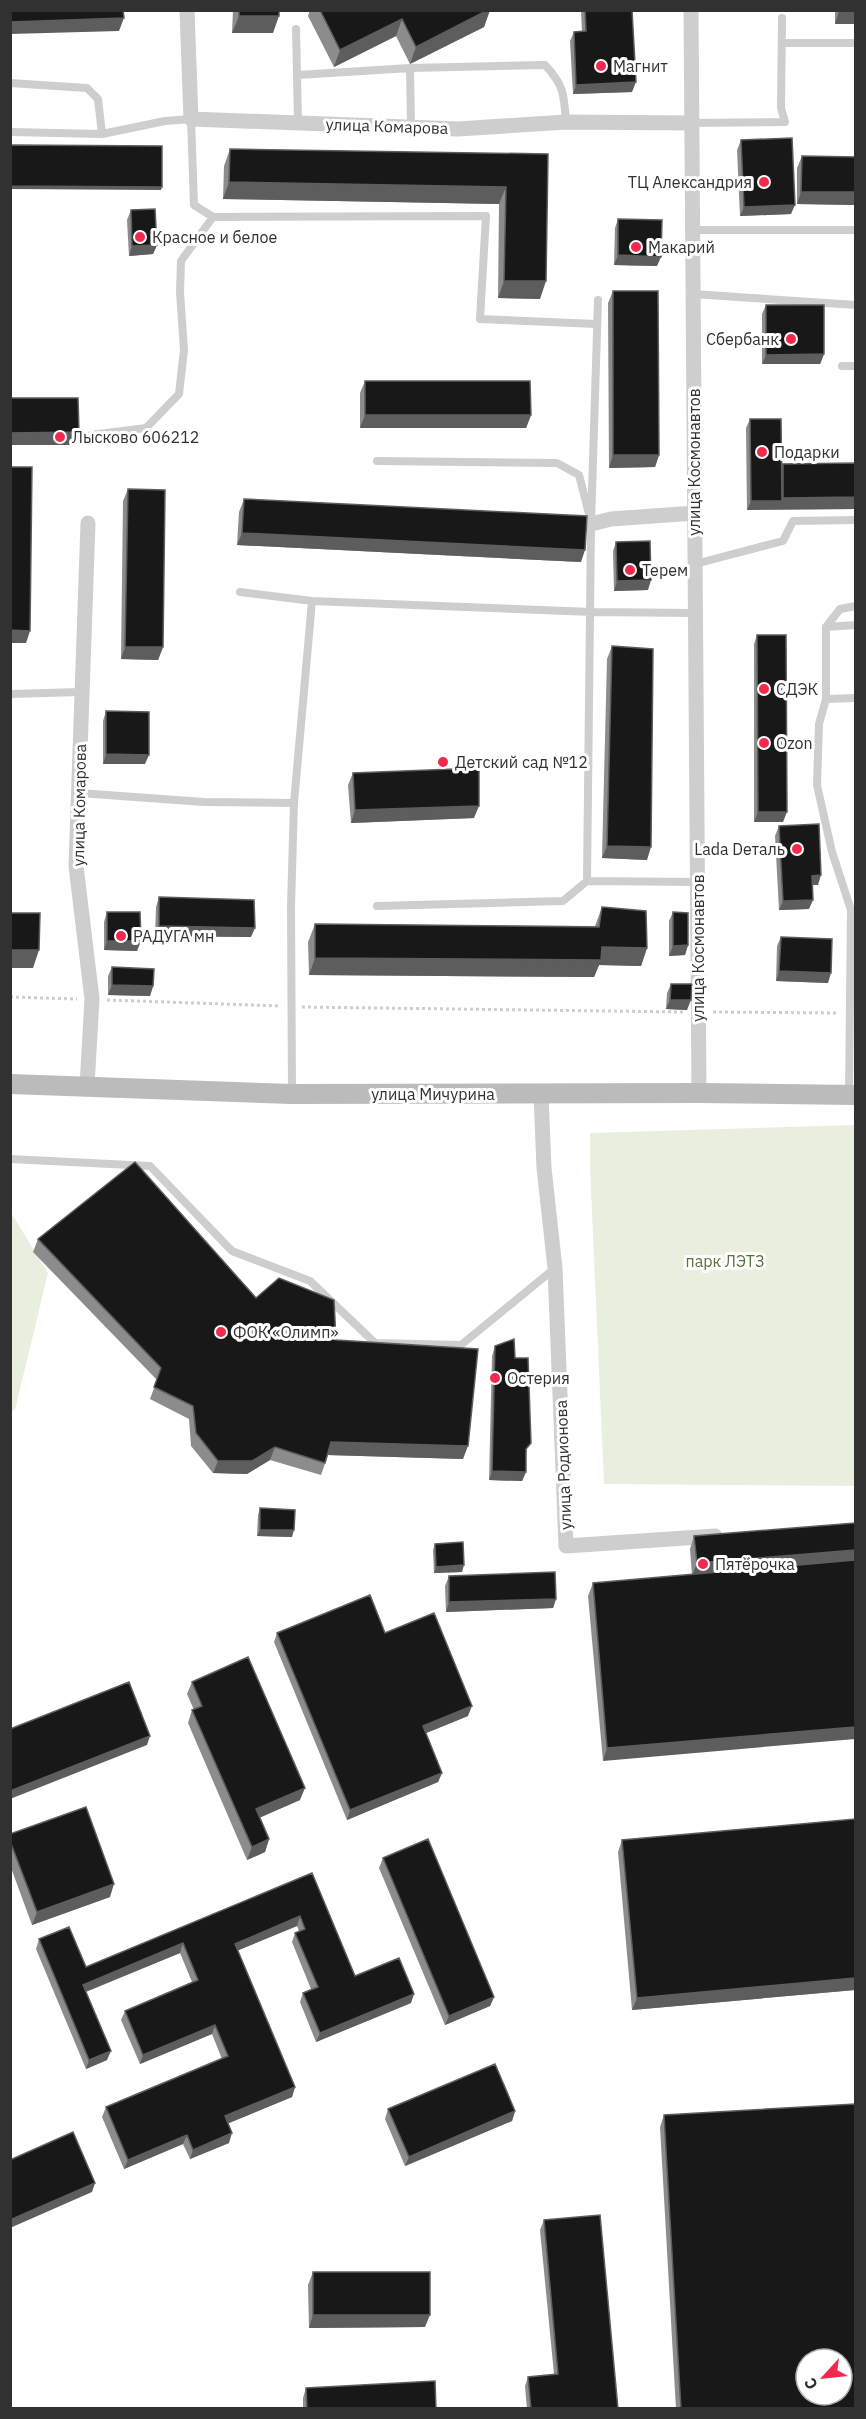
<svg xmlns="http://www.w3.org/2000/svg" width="866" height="2419" font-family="'IBM Plex Sans',sans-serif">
<rect width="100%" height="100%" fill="#fff"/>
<path fill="#e9efde" d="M855,1125V1486L604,1484L590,1167V1133Z
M10,1211L48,1273L15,1410L11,1411Z"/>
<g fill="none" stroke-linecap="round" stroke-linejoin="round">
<path stroke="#cecece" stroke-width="3" stroke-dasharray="3 3" stroke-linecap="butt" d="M10,997L77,999
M107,1000L281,1006
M302,1007L683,1012
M713,1012L839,1013"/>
<path stroke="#cecece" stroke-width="8" d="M296,29L298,122
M783,43H856
M410,68L545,65C564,85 564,95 566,122
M298,75L410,68L411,126
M10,83L87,88L98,99L102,134
M691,123L785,122L781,108L782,18
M10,132L102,134L165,121L191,119L194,205L213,217L486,216L480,319L596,324
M692,230H856
M693,294L856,305
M842,366H856
M91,435L146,428L179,394L184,350L180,292L181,261L213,217
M377,461L557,463L579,475L589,514
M695,564L783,541L793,521L856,520
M240,592L312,601L592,612L695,613
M826,627L856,625
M10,694L81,692
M826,699L856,698
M79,793L204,802L294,803
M587,881L591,524L598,300
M377,906L563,901L587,881L698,882
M292,1092L291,906L294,803L312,601
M849,1094L851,910L832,852L817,785L819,724L826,699V627L840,609L856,606
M10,1159L150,1166L232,1251L310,1281L375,1343L461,1345L554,1269"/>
<path stroke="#cecece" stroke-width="15" d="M187,10L191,119L458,129L566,122L691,123
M691,10L699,1093
M591,524L611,519L695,513
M87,1086L92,999L76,866L88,523
M541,1094L544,1168L555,1268L566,1546L715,1536"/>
<path stroke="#bbb" stroke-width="20" d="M10,1084L292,1094L699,1093L856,1095"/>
</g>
<path fill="#8c8c8c" d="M233,10H279L273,33H232Z
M310,10H490L484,27L410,64L396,36L334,67L308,16Z
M581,10H632V92L573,94L570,41L574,32H582Z
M835,10H855L835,24Z
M741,140L791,214L740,216L737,150Z
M230,149L548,154L540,299L498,298L499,204L223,199L224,166Z
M802,156L855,157V205L797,204V168Z
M131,210L157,245L153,254L129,256L127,220Z
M618,219L657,266L614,265L615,228Z
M613,291L659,455L655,467L609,468L608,303Z
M766,305L824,354L820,364H762V314Z
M365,381L531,415L526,428H360V393Z
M750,419L782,467L783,464L855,463V509L747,510L746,428Z
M128,489L163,647L158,660L121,659L123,501Z
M244,499L581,562L237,545L239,512Z
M616,542L648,590L614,591L613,551Z
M757,635L783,822H754V644Z
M612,646L647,860L602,858L607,659Z
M106,711L145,764H103V721Z
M353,773L474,818L351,823L348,785Z
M779,826L818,885H812L809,909L779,910L775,836Z
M159,897L251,937L155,936L156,907Z
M602,907L647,948L641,966L599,965L594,977L309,975L308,942L315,924L595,926Z
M107,912L137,951L104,950V922Z
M673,912L688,945L685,955L669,956V921Z
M781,937L828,983L776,981L777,946Z
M112,967L153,986L150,996L108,995V976Z
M671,984L687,1010L666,1009L667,993Z
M38,1239L256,1298L336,1340L463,1459L328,1455L321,1475L270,1460L247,1474L213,1473L191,1446L189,1419L150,1399L157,1380L33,1252Z
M495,1346L515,1358L527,1452L526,1454V1472L522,1481L489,1480L492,1356Z
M260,1508L292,1537L257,1536L258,1515Z
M855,1523L603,1761L588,1596L593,1583L692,1575L690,1549L694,1536Z
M435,1544L462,1572L434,1573L433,1550Z
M449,1576L556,1599L553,1608L446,1612L445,1586Z
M277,1633H385L468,1716L426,1733L442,1773L438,1782L347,1820L274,1642Z
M192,1682L300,1800L260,1817L269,1839L265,1852L247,1860L188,1723L192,1710H194L187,1694Z
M855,1819V1990L632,2010L618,1852L622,1840Z
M10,1834L110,1897L32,1925L10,1865Z
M383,1858L494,1997L490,2006L445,2025L379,1868Z
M312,1873L355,1976L411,2003L316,2042L300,2002L303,1993L311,1989L292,1942L295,1933L299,1931L297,1926L238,1950L295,2087L292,2097L228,2123L229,2143L190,2159L183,2144L124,2169L102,2117L106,2107L222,2059L212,2034L140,2064L121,2020L125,2011L192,1982L180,1953L86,1992L107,2060L86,2069L36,1949L39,1939L86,1967Z
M388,2109L515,2111L512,2121L405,2166L385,2119Z
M664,2115L855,2409H676L660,2127Z
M544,2220L618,2409H527L525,2386L528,2377L554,2374L540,2230Z
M313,2272L425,2327L309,2328L308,2285Z
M306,2388L436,2409H303V2398Z"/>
<path fill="#5d5d5d" d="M488,10H490L484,27L410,64L416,47Z
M839,11H855V24H835Z
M239,16H279L273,33H232Z
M124,18L119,31L10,34V22Z
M402,19L396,36L334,67L340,50Z
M636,82L632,92L573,94L576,85Z
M229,182L506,187L499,204L223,199Z
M10,186L162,187L161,190L10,189Z
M801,192H855V205L797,204Z
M795,205L791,214L740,216L744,207Z
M157,245L153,254L129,256L132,246Z
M618,255L661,257L657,266L614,265Z
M504,281H546L540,299L498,298Z
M824,354L820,364H762L766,355Z
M365,415H531L526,428H360Z
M79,432L74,445H10V433Z
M613,455H659L655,467L609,468Z
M855,497V509L747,510L751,501H782L783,498Z
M242,533L585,550L581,562L237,545Z
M651,580L648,590L614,591L617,581Z
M10,630L30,631L26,643H10Z
M125,647H163L158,660L121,659Z
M106,754L149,755L145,764H103Z
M479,806L474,818L351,823L355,810Z
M758,812H787L783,822H754Z
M607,846L651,847L647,860L602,858Z
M821,875L818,885H808L812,876Z
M813,900L809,909L779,910L783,901Z
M159,926L255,928L251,937L155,936Z
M107,941H141L137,951L104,950Z
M688,945L685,955L669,956L673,946Z
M602,947L647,948L641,966L599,965L594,977L309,975L315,958Z
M10,950H39L33,968H10Z
M779,971L831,973L828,983L776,981Z
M112,985L153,986L150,996L108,995Z
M670,1000H691L687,1010L666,1009Z
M331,1442L468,1446L463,1459L327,1455Z
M275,1447L270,1460L247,1474L213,1473L218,1461Z
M492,1471L526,1472L522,1481L489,1480Z
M260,1530H294L292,1537L257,1536Z
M855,1550V1562L692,1576L697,1563Z
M464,1565L462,1572L434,1573L436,1567Z
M556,1599L553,1608L446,1612L449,1602Z
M472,1706L468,1716L419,1736L423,1726Z
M855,1727V1739L603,1761L607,1748Z
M150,1736L147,1745L10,1799V1791Z
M442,1773L438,1782L347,1820L350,1810Z
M305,1788L300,1800L252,1821L256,1809Z
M269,1839L265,1852L247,1860L252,1847Z
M114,1884L110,1897L32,1925L37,1912Z
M300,1916L297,1926L232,1953L235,1944Z
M183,1943L180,1953L80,1994L83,1985Z
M855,1978V1990L632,2010L637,1998Z
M414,1994L411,2003L316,2042L320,2033Z
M494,1997L490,2006L445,2025L449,2016Z
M215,2025L212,2034L140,2064L143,2055Z
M111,2051L107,2060L86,2069L89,2060Z
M295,2087L292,2097L222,2126L225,2116Z
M515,2111L512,2121L405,2166L409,2157Z
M232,2133L229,2143L190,2159L193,2150Z
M187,2135L183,2144L124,2169L128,2160Z
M95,2183L92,2192L10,2228V2220Z
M313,2315H430L425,2327L309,2328Z"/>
<path fill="#181818" stroke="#5d5d5d" stroke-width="1.5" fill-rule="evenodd" d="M10,10H123L124,18L10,22Z
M239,10H279V16H239Z
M320,10H488L416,47L402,19L340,50Z
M585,10H632L636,82L576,85L574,32L586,31Z
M839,10H855V11H839Z
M792,138L795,205L744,207L741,140Z
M10,145L162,146V187L10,186Z
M230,149L548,154L546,281H504L506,187L229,182Z
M802,156L855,157V192H801Z
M155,209L157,245L132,246L131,210Z
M618,219L662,220L661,257L618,255Z
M613,291H658L659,455H613Z
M766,305H824V354L766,355Z
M365,381H530L531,415H365Z
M10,398H78L79,432L10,433Z
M750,419H781L782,501H751Z
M855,463V497L783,498V464Z
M10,467H32L30,631L10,630Z
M128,489L165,490L163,647H125Z
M244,499L587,516L585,550L242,533Z
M650,541L651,580L617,581L616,542Z
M757,635H786L787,812H758Z
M612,646L653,649L651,847L607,846Z
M106,711L149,712V755L106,754Z
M479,768V806L355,810L353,773Z
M819,824L821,875L812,876L813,900L783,901L779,826Z
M159,897L254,900L255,928L159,926Z
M602,907L646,911L647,948L602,947L601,960L315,958V924L599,927Z
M107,912H140L141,941H107Z
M673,912L688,913V945L673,946Z
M10,913H40L39,950H10Z
M781,937L832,939L831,973L779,971Z
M112,967L154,969L153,986L112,985Z
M671,984H692L691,1000H670Z
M135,1162L256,1298L279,1278L334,1300L336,1340L478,1349L468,1446L331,1442L325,1463L275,1447L252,1461H218L196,1433L193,1406L154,1387L161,1368L38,1239Z
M514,1339L515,1358H528L531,1443L526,1449V1472L492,1471L495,1346Z
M260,1508L295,1510L294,1530H260Z
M855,1523V1550L697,1563L694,1536Z
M463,1542L464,1565L436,1567L435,1544Z
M855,1560V1727L607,1748L593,1583Z
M555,1572L556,1599L449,1602V1576Z
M370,1595L385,1633L434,1613L472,1706L423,1726L442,1773L350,1810L277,1633Z
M248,1657L305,1788L256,1809L269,1839L252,1847L192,1710L202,1706L192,1682Z
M129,1682L150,1736L10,1791V1729Z
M86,1807L114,1884L37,1912L10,1841V1834Z
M855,1819V1978L637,1998L622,1840Z
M428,1839L494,1997L449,2016L383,1858Z
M312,1873L355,1976L399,1958L414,1994L320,2033L303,1993L318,1987L295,1933L305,1929L300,1916L235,1944L295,2087L225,2116L232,2133L193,2150L187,2135L128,2160L106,2107L228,2056L215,2025L143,2055L125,2011L198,1980L183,1943L83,1985L111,2051L89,2060L39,1939L69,1927L86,1967Z
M495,2064L515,2111L409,2157L388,2109Z
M855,2104V2409H681L664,2115ZM806,2359H842V2395H806Z
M73,2132L95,2183L10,2220V2160Z
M600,2215L618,2409H531L528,2377L558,2374L544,2220Z
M313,2272H430V2315H313Z
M435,2381L436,2409H307L306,2388Z"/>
<g fill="#f2294c" stroke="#fff" stroke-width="2">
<circle cx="601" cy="66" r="6"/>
<circle cx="764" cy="182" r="6"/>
<circle cx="140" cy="237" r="6"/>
<circle cx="636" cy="247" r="6"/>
<circle cx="791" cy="339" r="6"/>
<circle cx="60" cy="437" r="6"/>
<circle cx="762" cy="452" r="6"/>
<circle cx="630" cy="570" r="6"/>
<circle cx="764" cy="689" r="6"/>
<circle cx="764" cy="743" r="6"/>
<circle cx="443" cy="762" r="6"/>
<circle cx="797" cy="849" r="6"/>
<circle cx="121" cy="936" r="6"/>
<circle cx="221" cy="1332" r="6"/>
<circle cx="495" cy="1378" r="6"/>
<circle cx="703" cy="1564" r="6"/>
</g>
<g text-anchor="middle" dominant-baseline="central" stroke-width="6" stroke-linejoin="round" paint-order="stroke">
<g font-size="16" fill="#313131" stroke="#fff" text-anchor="start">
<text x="613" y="66">Магнит</text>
<text x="752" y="182" text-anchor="end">ТЦ Александрия</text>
<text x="152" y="237">Красное и белое</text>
<text x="648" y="247">Макарий</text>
<text x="779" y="339" text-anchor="end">Сбербанк</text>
<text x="72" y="437">Лысково 606212</text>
<text x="774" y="452">Подарки</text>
<text x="642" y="570">Терем</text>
<text x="776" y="689">СДЭК</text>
<text x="776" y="743">Ozon</text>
<text x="455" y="762">Детский сад №12</text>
<text x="785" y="849" text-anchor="end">Lada Dеталь</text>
<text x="133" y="936">РАДУГА мн</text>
<text x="233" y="1332">ФОК «Олимп»</text>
<text x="507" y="1378">Остерия</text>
<text x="715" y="1564">Пятёрочка</text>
</g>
<g font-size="16" fill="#313131" stroke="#fff">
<text transform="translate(387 126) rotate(2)">улица Комарова</text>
<text transform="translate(694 462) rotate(-90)">улица Космонавтов</text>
<text transform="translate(79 805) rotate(-89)">улица Комарова</text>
<text transform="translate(698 948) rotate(-90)">улица Космонавтов</text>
<text x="433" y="1094">улица Мичурина</text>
<text transform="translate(563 1465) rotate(-92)">улица Родионова</text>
</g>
<g font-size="16" fill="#59713a" stroke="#fff">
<text x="725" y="1261">парк ЛЭТЗ</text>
</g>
</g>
<rect width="866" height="2419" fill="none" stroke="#313131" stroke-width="24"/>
<g transform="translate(824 2377) rotate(243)"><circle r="28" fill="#ffffff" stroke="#adadad" stroke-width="1.5"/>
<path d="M0-4.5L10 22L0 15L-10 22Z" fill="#f2294c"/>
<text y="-9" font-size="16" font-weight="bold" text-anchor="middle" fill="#313131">С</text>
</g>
</svg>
